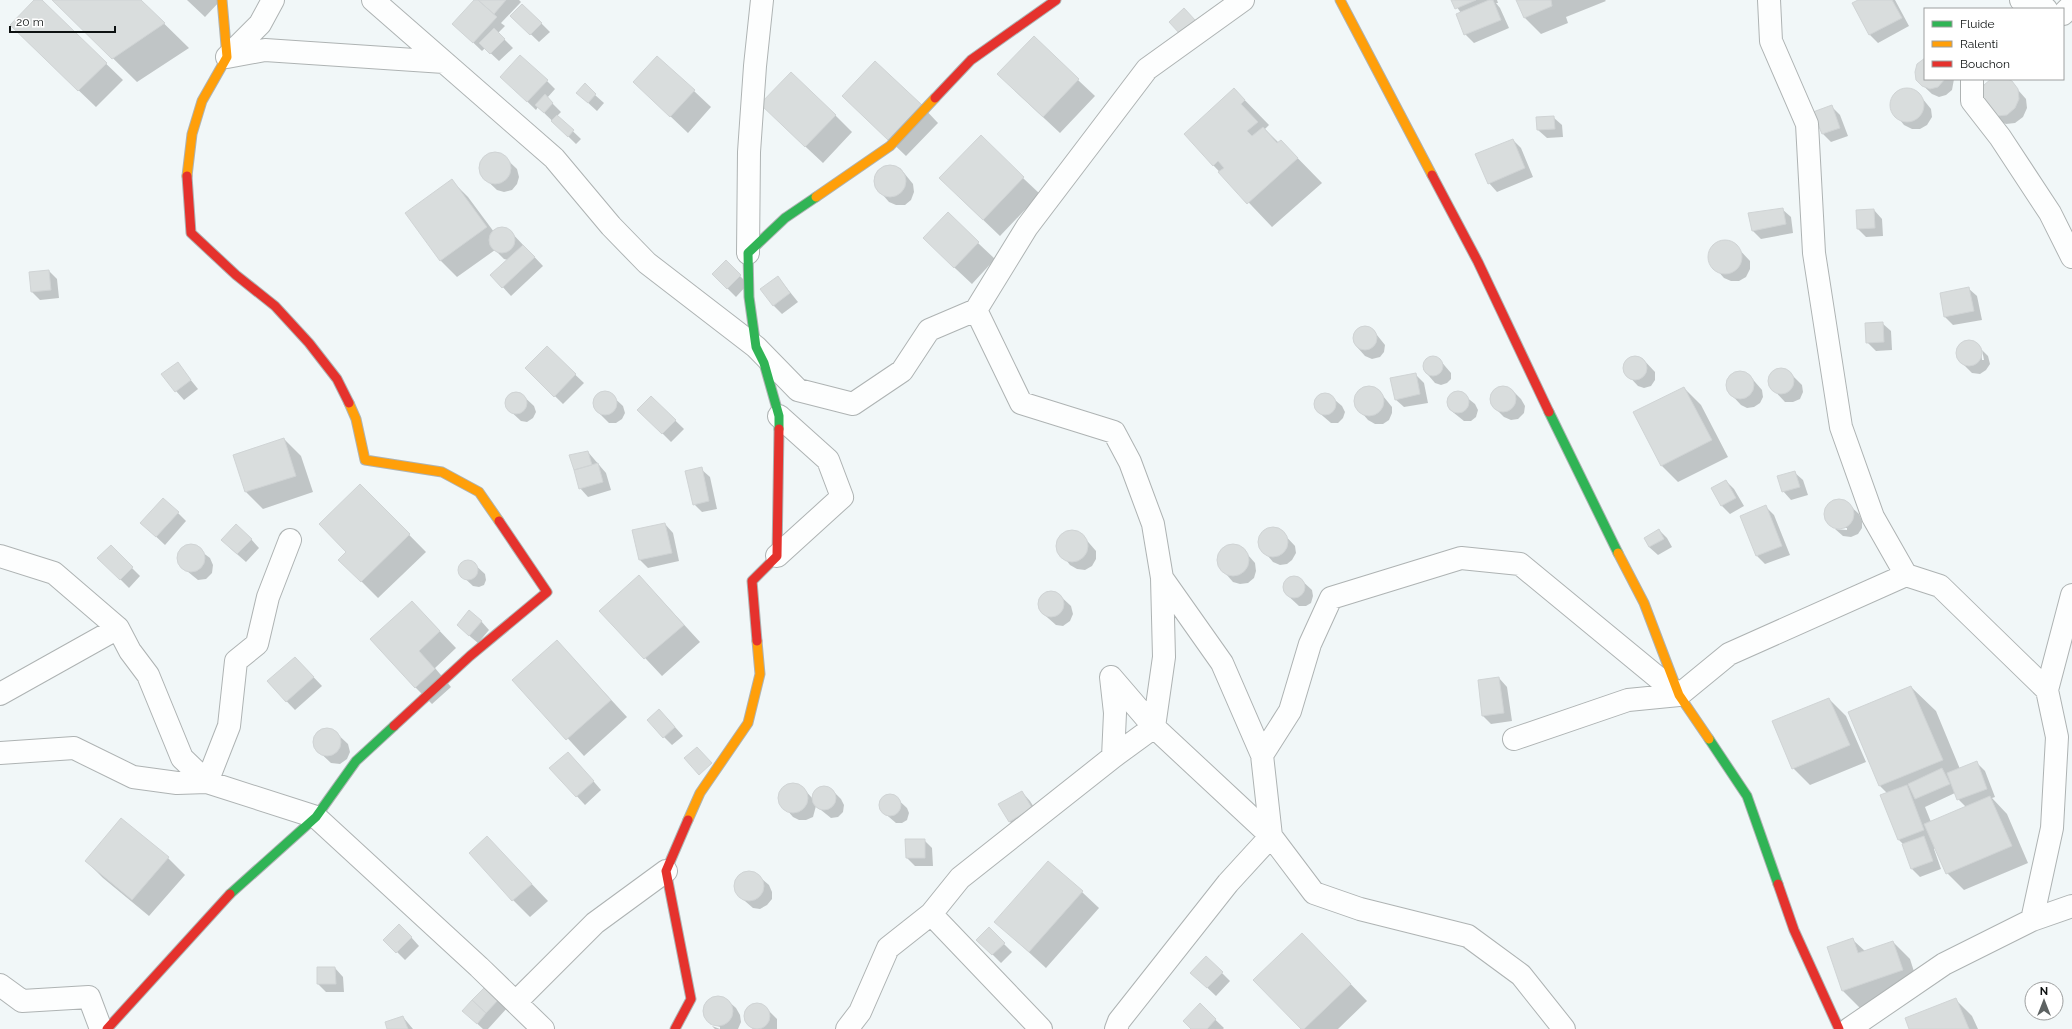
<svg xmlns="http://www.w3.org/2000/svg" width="2072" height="1029" font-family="Raleway,sans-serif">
<rect width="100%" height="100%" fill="#f1f7f8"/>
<path fill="#0003" fill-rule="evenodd" d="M36,0H40L123,80L96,107L28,42Z
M54,0H140L189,48L137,82Z
M187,0H221L205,17Z
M476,0H519L521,2L501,23L505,26L498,33L513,48L499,61L485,48L482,51L462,32Z
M1452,0H1497L1498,3H1496L1500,8L1509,28L1474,43L1465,34L1461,13Z
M1517,0H1605L1606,1L1566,17L1568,23L1541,34L1524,17Z
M1861,0H1895L1909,26L1878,43L1870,35L1853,4Z
M541,23L550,32L539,42L520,24Z
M1925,59V79H1954L1952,90L1946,95L1939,97L1932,94L1917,80Z
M2004,79L2011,82L2026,99L2027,108L2023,117L2015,123L2006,124L1997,120L1982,103Z
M1078,80L1095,96L1060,133L1015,91Z
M547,81L555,89L547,98L561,112L557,116L581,139L576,144L538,107L536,110L510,85Z
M1234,89L1269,125L1265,129L1279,143L1281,141L1322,183L1272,227L1213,165Z
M1902,89H1910L1918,93L1931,109L1932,117L1927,125L1920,129H1912L1904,125L1891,109V101L1895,93Z
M694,91L711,107L688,133L651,98Z
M595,95L604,103L597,111L586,101Z
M843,96L922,106L938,123L906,156Z
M1832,107L1840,115L1848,136L1831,142L1823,134L1815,112Z
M835,115L852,132L823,163L778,121Z
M1553,117L1562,125L1563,137L1547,138L1538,130L1537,118Z
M1513,140L1521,148L1533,177L1497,192L1489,183Z
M495,153L502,155L517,169L519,177L517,184L512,190L504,192L497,190L482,176L480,168L482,161L487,155Z
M892,165L900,168L913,184L914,192L911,200L905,205H896L889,202L875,186L874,178L877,171L884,166Z
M1023,178L1040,194L1000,236L957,195Z
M451,180L468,197L494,232L502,228L509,230L543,266L511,296L492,275L508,260L504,259L495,250L457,277L440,260Z
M1782,209L1791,217L1793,233L1761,239L1752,230Z
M1874,210L1882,219L1883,236L1866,237L1858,229Z
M1721,242H1729L1736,246L1750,261V269L1746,277L1739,281H1731L1724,278L1710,262V254L1714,246Z
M978,243L995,259L972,284L941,255Z
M726,262L748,284L736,297L713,274Z
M49,271L57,279L59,298L40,300L32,292Z
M778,277L798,302L782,314L774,306Z
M1968,288L1977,296L1982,320L1953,325L1945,317Z
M1882,323L1891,331L1892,350L1876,351L1867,342Z
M1366,326L1373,330L1385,345L1384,352L1380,357L1372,359L1365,356L1357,347L1354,340V333L1359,328Z
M1967,341L1974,342L1981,349L1982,360H1984L1982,350L1988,356L1990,364L1986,370L1980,374L1972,373L1958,359L1957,352L1960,345Z
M547,348L584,383L563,404L526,368Z
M1635,356L1642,358L1655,372V380L1651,386L1644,388L1638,386L1624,371V365L1628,359Z
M1434,357L1439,359L1451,373V379L1447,383L1441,385L1435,383L1423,369L1424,363L1428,358Z
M178,364L198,389L184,400L176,391Z
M1779,369L1787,370L1802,385L1803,392L1800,399L1793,402H1785L1771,387L1769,380L1773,373Z
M1743,372L1749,375L1762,390L1763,397L1760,403L1754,407L1747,408L1741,405L1727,390V383L1730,376L1735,373Z
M1416,375L1424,383L1428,403L1404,407L1395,399Z
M1505,387L1512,390L1521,399L1525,406L1524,413L1518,419L1511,420L1504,417L1495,408L1491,401L1492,394L1497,388Z
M1365,388H1373L1379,391L1392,407V413L1389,420L1383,424H1375L1368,420L1356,406V398L1359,392Z
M1684,388L1701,405L1728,457L1678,482L1661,465Z
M514,392L520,393L534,406L536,412L533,418L527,422L521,421L507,408L505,402L508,396Z
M602,392L609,393L623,406L625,413L622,419L616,423H609L595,409L594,402L596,396Z
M1454,392H1460L1475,404L1478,410L1476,417L1471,421H1464L1449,409L1447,403L1449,397Z
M1322,394H1328L1342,406L1345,412L1343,418L1338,423H1331L1317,411L1315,404L1316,398Z
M651,397L684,429L671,442L647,418Z
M284,439L301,456L313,492L263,509L246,492L234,455Z
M588,452L606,473L611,490L588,497L580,488Z
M701,469L710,477L717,509L702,512L694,504Z
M1794,472L1803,480L1808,495L1791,500L1783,491Z
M1726,481L1734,489L1744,506L1730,514L1722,506L1712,489Z
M360,485L426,552L378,598L340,560L348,552Z
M1837,500H1844L1859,514L1862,521V528L1858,534L1851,537L1843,536L1835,529L1847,530V528H1834L1829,523L1825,517L1826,509L1830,503Z
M1765,506L1774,515L1790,555L1765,564L1757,556Z
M178,513L186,521L165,545L150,531Z
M665,524L673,533L679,561L648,568L640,560Z
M1275,528L1281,531L1295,546L1296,553L1292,560L1287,564L1280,565L1273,562L1260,547L1259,540L1262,533L1268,529Z
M1659,530L1667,538L1672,547L1658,555L1649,547L1645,538Z
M1069,532H1077L1083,536L1096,551V559L1092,566L1085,570L1077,569L1070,565L1058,550V542L1062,535Z
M251,539L259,548L246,562L230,548Z
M186,546H194L210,558L213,565L212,573L206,579L198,580L182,567L179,560L180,551Z
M1234,546L1242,548L1255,563L1256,571L1254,578L1248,583L1240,584L1233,582L1219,566L1218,559L1220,552L1227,547Z
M111,547L140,576L129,588L99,558Z
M467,561L472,562L485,574L486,580L484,585L479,587L473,586L460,574L459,568L462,563Z
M1291,577H1298L1312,590L1313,596L1311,603L1306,606H1299L1285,593L1283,587L1286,581Z
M1048,591L1056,592L1071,606L1073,614L1070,621L1063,626L1056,625L1040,611L1039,603L1041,596Z
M655,593L700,642L662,676L601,611Z
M412,602L456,648L435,668L451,687L432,704L415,687Z
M481,621L489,630L478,643L466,633Z
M557,641L627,717L584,756L514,680Z
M303,666L322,686L295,710L268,682Z
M1499,678L1507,687L1512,721L1491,724L1483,716Z
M1911,687L1936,711L1960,769L1977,763L1985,771L1995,797L1992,798L2007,814L2028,863L1964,890L1947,873L1936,848L1934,849L1941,869L1920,877L1912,869L1904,845L1898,839L1887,793L1880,786L1849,713ZM1955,793L1958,799L1966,807L1931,822L1925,807Z
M1829,699L1846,716L1866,762L1810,785L1793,768Z
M667,718L683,736L672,745L664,737Z
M324,729H332L348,744L350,752L347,759L340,764L331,763L316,749L314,741L317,733Z
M576,761L601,790L585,805L551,768Z
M790,785H796L803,788L813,799L814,793L819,788L826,787L832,790L841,799L844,805L843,812L838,817L831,818L816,806L813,817L806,820H799L793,817L780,802V795L783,789Z
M1022,792L1030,801L1040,817L1018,830L1009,821Z
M886,795H893L907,808L909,813L907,820L902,823H896L882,811L880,805L882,799Z
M487,837L548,901L530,917L513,900Z
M924,840L932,848L933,866H915L907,858Z
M168,858L185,875L149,916L103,878L86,861Z
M746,872H754L769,885L772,892V899L767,905L760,909L753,908L738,895L735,888V881L739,875Z
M1082,892L1099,908L1046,968L996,922Z
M989,929L1012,952L1001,963L978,940Z
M411,937L419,946L405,960L385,940Z
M1853,940L1866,952L1893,942L1910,959L1919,987L1860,1008L1843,991Z
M1319,951L1367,1001L1338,1029H1302Z
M1206,957L1230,981L1216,996L1200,981Z
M335,968L343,977L344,992H326L318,984Z
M487,986L508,1007L488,1029H483L472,1019Z
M713,997H720L727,1000L736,1008L740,1015L741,1022L738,1029H715L712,1026L720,1029V1027L711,1023V1025L709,1022L704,1016L703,1009L706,1002Z
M1955,999L1972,1016L1978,1029H1910Z
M755,1004L763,1005L777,1019V1029H753L746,1023L745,1015L748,1008Z
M1200,1005L1224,1028L1223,1029H1192Z
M403,1017L413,1029H388Z"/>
<path fill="#d9dddd" stroke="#d0d4d5" d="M34,0H42L107,63L78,91L10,25Z
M52,0H141L165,23L112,59Z
M474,0H478L497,17L473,43L452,24Z
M478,0H506L494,14Z
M1451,0H1476L1455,9Z
M1489,0H1493L1501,20L1464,35L1456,14Z
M1516,0H1551L1552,6L1524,18Z
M1858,0H1892L1902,18L1869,35L1852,3Z
M522,4L542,23L530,35L510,16Z
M1184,8L1195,20L1180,34L1169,22Z
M494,28L505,39L490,54L479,43Z
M1034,36L1079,79L1043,117L997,74Z
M520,55L548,80L527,102L500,77Z
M657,56L695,90L670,117L633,82Z
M1925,58V79H1945L1938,87L1930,89L1922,86L1916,80L1915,72L1917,64Z
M875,61L922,105L888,140L842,96Z
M791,72L836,115L805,147L760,104Z
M1991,79H2007L2012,81L2018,89L2019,99L2015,108L2007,115L1997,116L1980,94L1984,85Z
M585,83L596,94L588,103L576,93Z
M1234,88L1245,100L1241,104L1258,122L1247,131L1252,136L1263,127L1277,143L1281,140L1298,158L1247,204L1218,172L1224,168L1218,161L1213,166L1184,134Z
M1890 105a17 17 0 1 1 34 0a17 17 0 1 1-34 0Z
M545,94L553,103L544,113L535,105Z
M1832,105L1840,128L1822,134L1813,112Z
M557,115L574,130L568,137L551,121Z
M1554,116L1555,129L1537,130L1536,117Z
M981,135L1024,177L983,220L939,178Z
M1513,139L1525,168L1488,184L1475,154Z
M479 168a16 16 0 1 1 32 0a16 16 0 1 1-32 0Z
M874 181a16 16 0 1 1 32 0a16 16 0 1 1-32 0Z
M452,179L487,227L440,261L405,213Z
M1783,208L1786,224L1752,231L1748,213Z
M1874,209L1875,228L1857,229L1856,210Z
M948,212L979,242L954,268L923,238Z
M489 240a13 13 0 1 1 26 0a13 13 0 1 1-26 0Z
M1708 257a17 17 0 1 1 34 0a17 17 0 1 1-34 0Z
M523,245L535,257L502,288L490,275Z
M726,260L741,275L727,289L712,274Z
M49,270L51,290L31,292L29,272Z
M778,276L790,293L773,306L760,289Z
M1969,287L1974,311L1944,317L1940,293Z
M1883,322L1884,342L1866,343L1865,323Z
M1353 338a12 12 0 1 1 24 0a12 12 0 1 1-24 0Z
M1956 353a13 13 0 1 1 26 0a13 13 0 1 1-26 0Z
M547,346L576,374L554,397L525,368Z
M1423 366a10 10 0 1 1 20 0a10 10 0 1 1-20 0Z
M1623 368a12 12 0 1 1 24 0a12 12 0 1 1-24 0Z
M178,362L191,380L175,392L161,374Z
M1768 381a13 13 0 1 1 26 0a13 13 0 1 1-26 0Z
M1726 385a14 14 0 1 1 28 0a14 14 0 1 1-28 0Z
M1416,373L1420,394L1395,400L1390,378Z
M1490 399a13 13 0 1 1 26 0a13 13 0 1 1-26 0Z
M1354 401a15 15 0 1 1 30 0a15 15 0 1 1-30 0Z
M1684,387L1712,440L1661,466L1633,412Z
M1447 402a11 11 0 1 1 22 0a11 11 0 1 1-22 0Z
M593 403a12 12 0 1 1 24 0a12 12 0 1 1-24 0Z
M505 403a11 11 0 1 1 22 0a11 11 0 1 1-22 0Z
M1314 404a11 11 0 1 1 22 0a11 11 0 1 1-22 0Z
M651,396L676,420L662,434L637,410Z
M284,438L296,476L245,492L233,455Z
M588,451L592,465L574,470L569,455Z
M598,463L603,482L579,489L574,470Z
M702,467L709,501L693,505L685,471Z
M1795,471L1800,487L1782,492L1777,476Z
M1726,480L1736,498L1721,506L1711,488Z
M360,484L410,534L361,582L338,560L346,552L319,524Z
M163,498L179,512L156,537L140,523Z
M1824 514a15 15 0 1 1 30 0a15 15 0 1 1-30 0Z
M1766,505L1782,546L1756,556L1740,516Z
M665,523L672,553L639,560L632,530Z
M236,524L252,539L237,554L221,540Z
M1258 542a15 15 0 1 1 30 0a15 15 0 1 1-30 0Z
M1659,529L1664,539L1649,547L1644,538Z
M1056 546a16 16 0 1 1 32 0a16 16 0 1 1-32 0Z
M1217 560a16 16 0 1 1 32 0a16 16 0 1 1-32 0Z
M177 558a14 14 0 1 1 28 0a14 14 0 1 1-28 0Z
M111,545L133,567L120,580L97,558Z
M458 570a10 10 0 1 1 20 0a10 10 0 1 1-20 0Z
M639,575L684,625L644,659L599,611Z
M1283 587a11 11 0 1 1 22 0a11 11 0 1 1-22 0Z
M1038 604a13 13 0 1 1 26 0a13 13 0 1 1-26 0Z
M412,601L440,631L419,651L435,669L415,688L370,639Z
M469,610L482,621L469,636L457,625Z
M557,640L611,700L566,740L512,680Z
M295,657L314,677L286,702L267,681Z
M1499,677L1504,713L1482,716L1478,680Z
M1911,686L1943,760L1879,786L1848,712Z
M1829,698L1850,745L1792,769L1772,721Z
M659,709L675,727L663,738L647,720Z
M313 742a14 14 0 1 1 28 0a14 14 0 1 1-28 0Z
M697,747L712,763L699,775L684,758Z
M568,752L594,781L576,797L549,768Z
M1977,761L1987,789L1957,800L1947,773Z
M1942,768L1950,784L1915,799L1908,784Z
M778 798a15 15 0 1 1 30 0a15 15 0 1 1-30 0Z
M1907,785L1924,830L1898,840L1880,795Z
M812 798a12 12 0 1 1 24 0a12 12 0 1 1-24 0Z
M1022,791L1032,808L1009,822L998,804Z
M879 805a11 11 0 1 1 22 0a11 11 0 1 1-22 0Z
M1990,796L2012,846L1946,874L1924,824Z
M121,818L169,857L132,900L85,861Z
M487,836L532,884L512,901L469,853Z
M1924,836L1933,861L1911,869L1902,844Z
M905,839H925V858H906Z
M1048,861L1083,891L1029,952L994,922Z
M734 886a15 15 0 1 1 30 0a15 15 0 1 1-30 0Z
M399,924L412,937L396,953L383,940Z
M989,927L1005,943L992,955L976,940Z
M1302,933L1351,984L1304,1029H1301L1253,980Z
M1853,938L1858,953L1893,941L1903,970L1842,991L1827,947Z
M1206,956L1223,972L1207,988L1190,973Z
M317,967H335L336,984H317Z
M487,985L500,998L486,1013L472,1000Z
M703 1011a15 15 0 1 1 30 0a15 15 0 1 1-30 0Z
M1956,998L1969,1029H1909L1905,1018Z
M472,1000L486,1013L477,1024L462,1011Z
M744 1016a13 13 0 1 1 26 0a13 13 0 1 1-26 0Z
M1200,1003L1216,1019L1207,1029H1191L1183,1021Z
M403,1016L408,1029H387L385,1022Z"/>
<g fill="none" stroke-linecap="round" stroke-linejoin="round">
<g stroke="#aeb3b3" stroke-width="24">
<path id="street" d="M373,0L554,158L611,226L647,263L756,347L798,390L853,404L902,371L929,330L976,310
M1243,0L1147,69L1027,227L976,310L1021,403L1114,432L1130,462L1153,524L1162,578L1222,663L1262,755
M1769,0L1771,41L1807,124L1814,253L1841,427L1873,517L1906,575
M2021,0L2046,9
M2063,14L2072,5
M227,57L265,50L444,62
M227,57L260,24L273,0
M1972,79V101L2000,137L2050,213L2072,257
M748,253L749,152L755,66L762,0
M0,556L54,573L118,628L130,651L148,675L182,758L207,782L316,817L479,967L543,1029
M777,556L842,497L828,460L779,416
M0,694L118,628
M1514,739L1628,700L1679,695L1729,654L1906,575L1940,586L2047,690
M0,753L74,748L133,777L177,783L207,782L229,726L236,661L257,644L268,597L290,540
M1113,757L1115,713L1111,677L1154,727L1271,836L1314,893L1360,909L1468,936L1521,975L1564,1029
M931,914L1041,1029
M2032,920L2052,828L2057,737L2047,690L2072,595
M0,985L22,1001L89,997L101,1029
M516,1002L595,923L666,871
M847,1029L860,1012L888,948L931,914L960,878L1113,757L1154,727L1164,657L1162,578
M1116,1029L1119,1021L1228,883L1271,836L1262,755L1290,711L1310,644L1331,598L1461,558L1520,564L1679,695
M1849,1029L1944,964L2032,920L2072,906"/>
</g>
<g stroke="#aeb3b3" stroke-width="11">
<path id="fast" d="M1549,412L1618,553
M779,429V416L764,363L756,347L749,297L748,253L785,218L816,197
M1709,739L1747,796L1778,884
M230,894L316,817L356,761L394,726"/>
</g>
<g stroke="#aeb3b3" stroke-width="11">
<path id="slow" d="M1340,0L1432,175
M187,176L192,134L202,101L227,57L222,0
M816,197L890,146L935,98
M349,403L356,419L365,460L442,472L479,492L499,521
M1618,553L1644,603L1679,695L1709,739
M688,820L700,793L748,723L760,674L757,641"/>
</g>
<g stroke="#aeb3b3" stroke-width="11">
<path id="jam" d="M935,98L971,60L1056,0
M1432,175L1478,262L1549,412
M187,176L191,233L236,275L275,306L309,343L337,379L349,403
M757,641L752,581L777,556L779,429
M394,726L470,656L547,592L499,521
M1778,884L1794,930L1839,1029
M107,1029L230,894
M675,1029L691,999L666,871L688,820"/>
</g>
<use href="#street" stroke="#fdfefe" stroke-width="22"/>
<use href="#fast" stroke="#30b455" stroke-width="9"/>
<use href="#slow" stroke="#ff9f0a" stroke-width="9"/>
<use href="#jam" stroke="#e5322d" stroke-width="9"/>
</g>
<rect x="1924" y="8" width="140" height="72" fill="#ffffff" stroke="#9ea0a0"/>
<rect x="1932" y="21" width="20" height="6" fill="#30b455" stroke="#9ea0a0"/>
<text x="1960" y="28" font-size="12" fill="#0d1111">Fluide</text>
<rect x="1932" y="41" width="20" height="6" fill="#ff9f0a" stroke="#9ea0a0"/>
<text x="1960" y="48" font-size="12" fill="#0d1111">Ralenti</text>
<rect x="1932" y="61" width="20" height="6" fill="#e5322d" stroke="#9ea0a0"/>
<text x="1960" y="68" font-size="12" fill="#0d1111">Bouchon</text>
<g transform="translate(2044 1001)"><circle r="19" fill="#ffffff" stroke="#9ea0a0"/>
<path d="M0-3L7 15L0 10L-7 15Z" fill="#5d6262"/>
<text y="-6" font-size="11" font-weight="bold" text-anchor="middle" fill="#0d1111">N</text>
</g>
<path d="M10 26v6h105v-6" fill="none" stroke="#0d1111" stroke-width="2"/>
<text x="16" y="26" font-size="12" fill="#0d1111" stroke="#ffffff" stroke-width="3" paint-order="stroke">20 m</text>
</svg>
